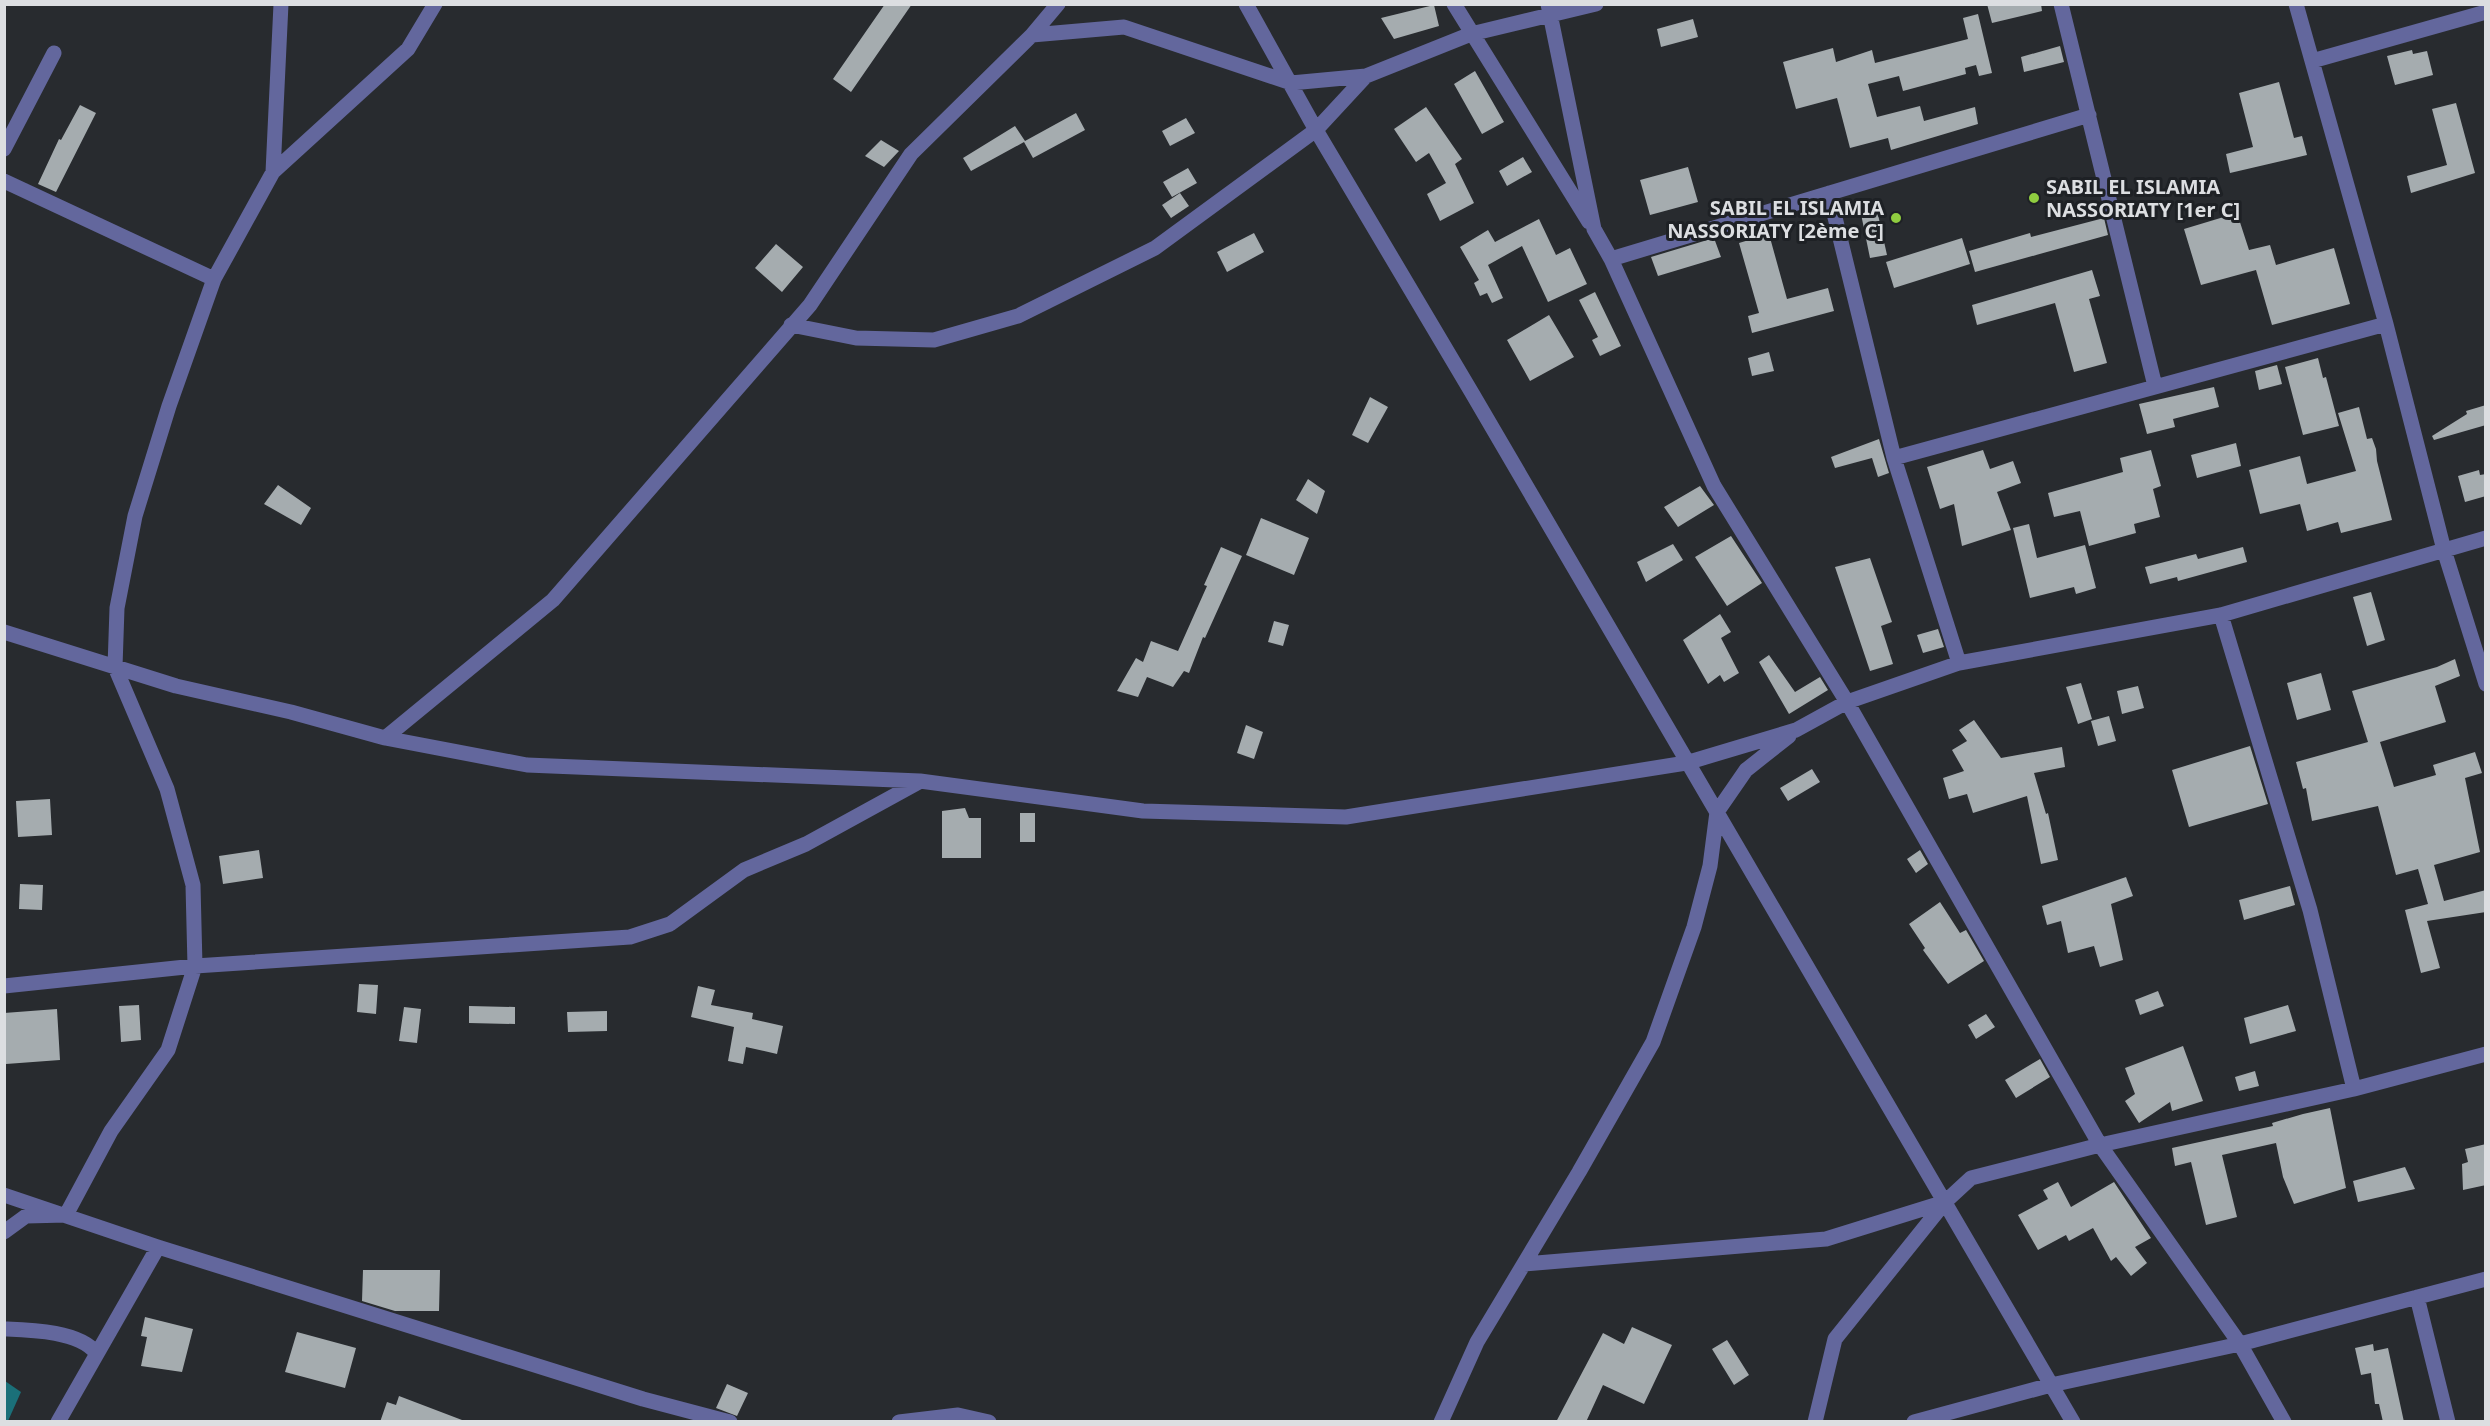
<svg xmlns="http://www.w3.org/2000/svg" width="2490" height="1426" font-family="'Noto Sans',sans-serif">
<rect width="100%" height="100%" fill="#282b2f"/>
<path fill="#1b7079" d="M5,1381L21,1392L8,1421H5Z"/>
<path fill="#a5acaf" d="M885,4H912L851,92L833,79Z
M1987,4H2041L2042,11L1992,23Z
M1434,5L1439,26L1394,39L1381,18Z
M1978,14L1992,73L1979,76L1976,65L1965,68L1966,74L1903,91L1899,76L1868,84L1877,117L1920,106L1924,121L1975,107L1978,124L1891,150L1888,138L1850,148L1837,98L1796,109L1783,62L1833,48L1836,62L1872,50L1875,63L1968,39L1963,18Z
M1693,19L1698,37L1661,47L1657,29Z
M2060,46L2064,62L2024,72L2021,57Z
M2412,50L2413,54L2427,51L2433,75L2395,85L2387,56Z
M1475,71L1504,122L1482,134L1454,84Z
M2279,82L2294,138L2302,136L2307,155L2230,173L2226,154L2253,147L2239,93Z
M2456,103L2475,173L2411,193L2407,176L2447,165L2432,109Z
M80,105L96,113L56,192L38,184L59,139L61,140Z
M1426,107L1462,159L1455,164L1474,203L1440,221L1427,194L1446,183L1429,153L1416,162L1394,129Z
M1076,113L1085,130L1033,158L1024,142L971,171L963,158L1015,126L1025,141Z
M1186,118L1195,133L1170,146L1162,131Z
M881,140L899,151L884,167L865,156Z
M1523,157L1532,172L1507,186L1499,171Z
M1688,167L1698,202L1650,215L1640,180Z
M1188,168L1197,183L1172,197L1163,182Z
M1180,193L1189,206L1171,218L1162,205Z
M1877,210L1887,255L1870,258L1861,214Z
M2237,213L2249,250L2270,245L2276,265L2334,248L2350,304L2272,325L2256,270L2201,285L2184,229Z
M2104,218L2108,235L1975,272L1969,251L2030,233L2031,237Z
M1539,219L1556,255L1570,248L1587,284L1548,302L1522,246L1488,265L1503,298L1492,303L1487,293L1480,296L1474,283L1479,280L1460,247L1488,230L1495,242Z
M1254,233L1264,252L1227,272L1217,252Z
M1769,234L1787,299L1828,288L1834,311L1752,333L1748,316L1759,313L1739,243Z
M1714,238L1721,257L1658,276L1651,257Z
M1962,238L1970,264L1894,288L1886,262Z
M776,244L803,267L782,292L755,268Z
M2092,270L2100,296L2089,299L2107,363L2074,372L2055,303L1977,325L1972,305Z
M1595,292L1621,346L1600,356L1592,340L1598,337L1579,300Z
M1549,315L1574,357L1530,381L1507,340Z
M1769,352L1774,371L1752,376L1748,358Z
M2318,358L2323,378L2326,377L2339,426L2303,435L2285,367Z
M2277,365L2282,384L2259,390L2255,371Z
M2214,387L2219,407L2173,419L2175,427L2147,434L2139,404Z
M1370,397L1388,407L1368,443L1352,435Z
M2486,405V425L2434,440L2432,436L2467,414L2466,411Z
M2359,407L2367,439L2372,438L2376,449L2377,461L2392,520L2341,533L2338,522L2307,531L2300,504L2260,514L2249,470L2300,456L2307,484L2356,471L2338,413Z
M1879,439L1889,473L1878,477L1872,458L1835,468L1831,457Z
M2236,443L2241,466L2197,478L2191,455Z
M1983,450L1990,469L2013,461L2021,483L1997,492L2011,530L1962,546L1954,504L1940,509L1927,467Z
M2151,450L2161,486L2153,489L2160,517L2134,524L2136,533L2089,546L2080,511L2054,517L2048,493L2123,472L2120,458Z
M2479,470L2480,475L2486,474V496L2465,502L2458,476Z
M1308,479L1325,491L1317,514L1296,500Z
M278,485L311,508L301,525L264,504Z
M1700,486L1714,505L1678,527L1664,507Z
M1261,518L1309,538L1294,575L1246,555Z
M2029,524L2037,558L2085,545L2096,588L2076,594L2074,587L2030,598L2013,528Z
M1731,536L1762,583L1727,606L1695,557Z
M1673,544L1683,560L1646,582L1637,562Z
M1221,547L1242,556L1205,638L1203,637L1189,673L1184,671L1173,687L1147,677L1138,697L1117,691L1136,658L1143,662L1151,641L1178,651L1207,586L1204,585Z
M2243,547L2247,562L2178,581L2177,577L2150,584L2145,567L2196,554L2198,559Z
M1870,558L1892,622L1881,626L1893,664L1870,671L1835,567Z
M2371,592L2385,640L2367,646L2353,597Z
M1720,614L1731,632L1721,638L1739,673L1724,682L1720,675L1708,684L1683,640Z
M1274,621L1289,625L1283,646L1268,642Z
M1938,629L1944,647L1923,653L1917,635Z
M1769,655L1795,692L1820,677L1828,690L1789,714L1759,662Z
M2455,659L2460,676L2435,686L2446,722L2380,742L2394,787L2436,775L2433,765L2475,752L2482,773L2465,778L2480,852L2434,865L2444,901L2486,890V912L2427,921L2440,968L2421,973L2405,910L2428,904L2418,869L2396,875L2378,806L2312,821L2306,788L2303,789L2296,762L2368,742L2352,691L2437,667Z
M2321,673L2331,710L2297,720L2287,683Z
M2081,683L2092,719L2078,724L2066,687Z
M2138,686L2144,708L2122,714L2117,691Z
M2109,716L2116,741L2098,746L2091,721Z
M1974,720L2001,758L2062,747L2065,767L2034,773L2046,814L2048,813L2058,860L2041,864L2027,796L1973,813L1967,794L1949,799L1943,778L1964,771L1952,750L1967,741L1959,730Z
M1246,725L1263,732L1254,759L1237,753Z
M2250,746L2268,804L2189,827L2172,770Z
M1812,769L1820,782L1788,801L1780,788Z
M50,799L52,835L18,837L16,801Z
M965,808L969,818H981V858H942V811Z
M1020,813H1035V842H1020Z
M259,850L263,878L223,884L219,856Z
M1920,850L1928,864L1916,873L1907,859Z
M2126,877L2133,896L2111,904L2123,960L2100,967L2094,946L2068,953L2061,921L2047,925L2042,906Z
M20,884L43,885L42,910L19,909Z
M2290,886L2295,905L2244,920L2239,900Z
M1940,902L1960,933L1966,930L1984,961L1948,984L1923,950L1925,948L1909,924Z
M359,984L378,985L376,1014L357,1012Z
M698,986L715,990L711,1005L753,1013L752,1019L783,1026L777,1054L746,1047L743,1064L728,1061L734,1027L691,1017Z
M2158,991L2164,1006L2140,1015L2135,1000Z
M139,1005L141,1040L121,1042L119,1006Z
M2288,1005L2296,1031L2250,1044L2244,1018Z
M469,1006L515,1007V1024L469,1023Z
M404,1007L421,1009L417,1043L399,1041Z
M57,1009L60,1060L6,1064L4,1013Z
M607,1011V1031L568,1032L567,1012Z
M1986,1014L1995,1027L1976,1039L1968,1025Z
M2183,1046L2203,1101L2172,1111L2170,1102L2139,1123L2125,1101L2135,1094L2125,1068Z
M2040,1059L2050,1077L2016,1098L2005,1080Z
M2255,1071L2259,1086L2239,1091L2235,1077Z
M2330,1108L2346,1188L2294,1204L2283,1177L2276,1143L2222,1155L2237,1217L2206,1225L2191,1162L2175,1166L2172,1148L2273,1126L2272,1123L2303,1114Z
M2486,1144V1185L2463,1190L2462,1164L2468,1162L2465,1149Z
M2405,1167L2415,1189L2358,1202L2353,1181Z
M2058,1182L2071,1207L2114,1182L2151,1238L2135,1247L2147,1263L2131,1276L2116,1257L2111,1261L2093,1228L2069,1241L2066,1235L2038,1250L2018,1215L2048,1199L2043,1190Z
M363,1270H440L439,1311H395L362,1301Z
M145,1317L193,1329L182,1372L141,1366L147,1337L141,1336Z
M1632,1327L1672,1345L1644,1404L1603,1385L1586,1422H1556L1603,1333L1624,1344Z
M297,1332L356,1348L345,1388L285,1372Z
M1727,1340L1749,1375L1734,1385L1712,1349Z
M2373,1344L2374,1351L2388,1348L2404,1422H2383L2379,1404H2375L2371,1373L2361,1375L2355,1348Z
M727,1384L748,1393L737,1416L716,1408Z
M399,1396L462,1420V1422H380L387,1402L396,1405Z"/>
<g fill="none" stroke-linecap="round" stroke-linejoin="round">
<path stroke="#63679d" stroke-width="15" d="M1246,4L1316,130L1472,393L2073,1422
M1454,4L1589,222
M1548,4L1594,229L1611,259L1714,486L1847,702L2100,1145L2240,1344L2284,1422
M2061,4L2155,386
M2296,4L2386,324L2444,550L2486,684
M1032,35L1124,27L1291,83L1366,76L1471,34L1596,4
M2312,61L2486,12
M4,149L54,53
M273,172L281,4
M4,181L214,279
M1829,193L1894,458L1959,663
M1611,259L2089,115
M791,325L856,338L934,340L1018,316L1155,248L1316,130L1366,76
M1894,458L2386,324
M2221,615L2310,910L2354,1089
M4,632L176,686L291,712L385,738L527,765L920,781L1143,811L1346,817L1686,763L1796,730L1847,702L1959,663L2221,615L2486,538
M385,738L553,600L810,305L911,154L1032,35L1058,4
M4,986L195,966L630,937L670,924L744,870L806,844L919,782
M4,1195L158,1247L643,1399L730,1422
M4,1232L26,1216L66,1215L111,1131L168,1050L195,966L193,885L167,789L115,667L117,608L135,516L169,406L214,279L273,172L408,49L435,4
M1524,1264L1826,1239L1945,1202L1971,1178L2100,1145L2354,1089L2486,1054
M2417,1297L2448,1422
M4,1329C30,1330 79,1331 96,1353
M58,1422L158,1247
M899,1422L958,1415L989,1422
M1441,1422L1477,1342L1579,1172L1653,1042L1694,927L1710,866L1717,812L1746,770L1789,736
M1815,1422L1835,1339L1945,1202
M1914,1422L2051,1385L2240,1344L2486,1279"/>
</g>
<g fill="#90cd40" stroke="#1e2125" stroke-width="2">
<circle cx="2034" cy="198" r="6"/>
<circle cx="1896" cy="218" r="6"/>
</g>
<g text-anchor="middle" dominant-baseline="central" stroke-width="6" stroke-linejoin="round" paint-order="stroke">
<g font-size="20" font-weight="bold" fill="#dcdee1" stroke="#1e2125" text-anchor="start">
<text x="2046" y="186">SABIL EL ISLAMIA<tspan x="2046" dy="23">NASSORIATY [1er C]</tspan></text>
<text x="1884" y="207" text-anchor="end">SABIL EL ISLAMIA<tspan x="1884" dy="23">NASSORIATY [2ème C]</tspan></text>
</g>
</g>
<rect width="2490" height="1426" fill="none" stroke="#dcdee1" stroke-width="12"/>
</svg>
